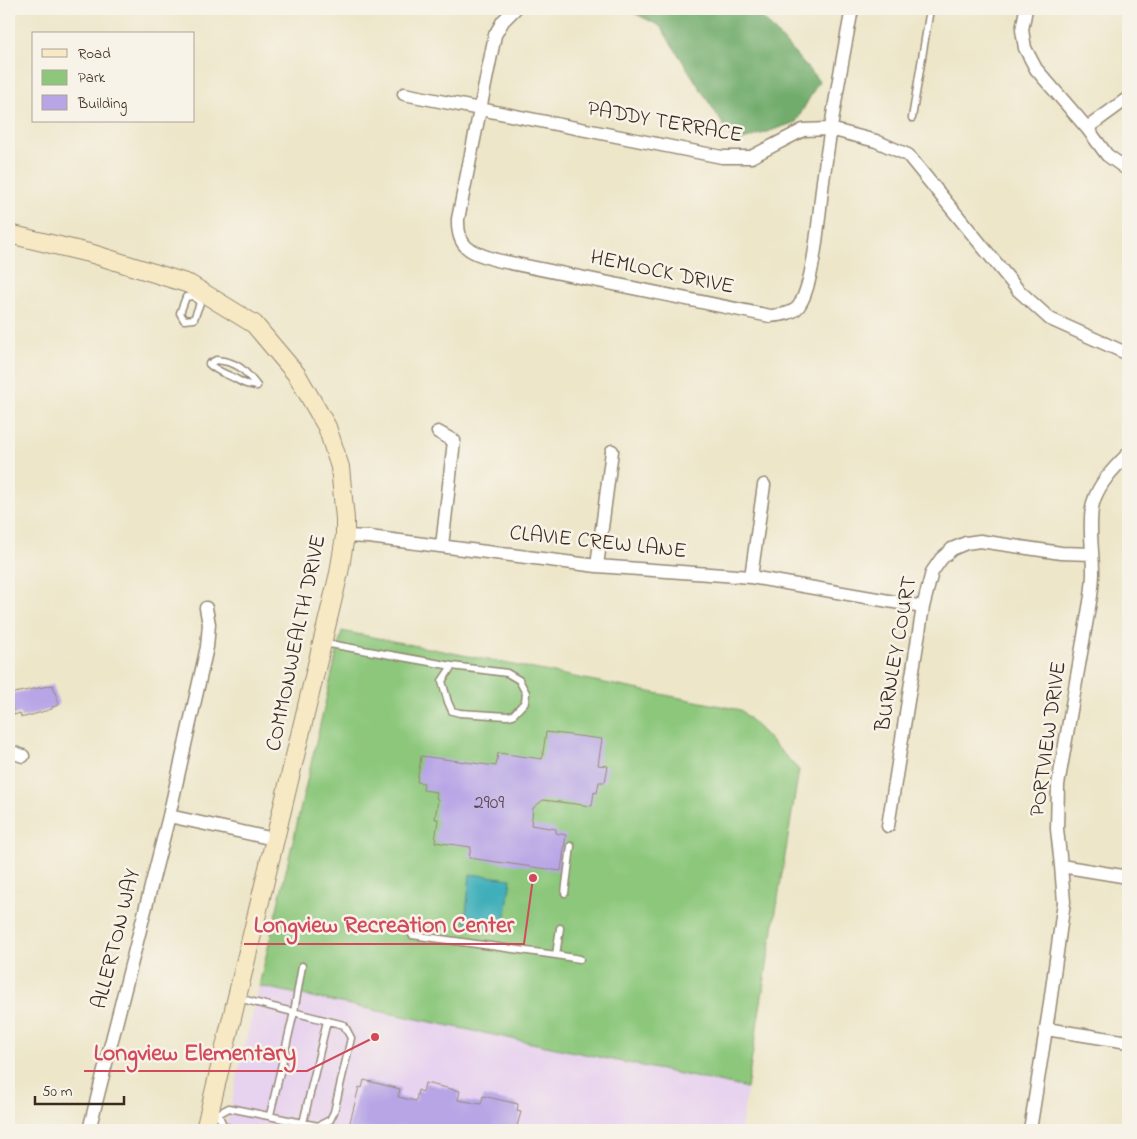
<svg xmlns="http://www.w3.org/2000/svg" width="1137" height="1139" font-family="'Indie Flower',sans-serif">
<rect width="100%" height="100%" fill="#f7f3e8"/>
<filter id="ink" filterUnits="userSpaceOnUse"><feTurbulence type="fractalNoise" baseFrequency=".02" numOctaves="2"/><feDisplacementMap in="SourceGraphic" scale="10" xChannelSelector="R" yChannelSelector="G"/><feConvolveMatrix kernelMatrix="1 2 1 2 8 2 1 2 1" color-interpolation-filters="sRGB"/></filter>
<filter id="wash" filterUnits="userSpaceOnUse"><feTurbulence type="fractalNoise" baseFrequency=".0096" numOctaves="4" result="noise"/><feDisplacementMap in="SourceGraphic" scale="20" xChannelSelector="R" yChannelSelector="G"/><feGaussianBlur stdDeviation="1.12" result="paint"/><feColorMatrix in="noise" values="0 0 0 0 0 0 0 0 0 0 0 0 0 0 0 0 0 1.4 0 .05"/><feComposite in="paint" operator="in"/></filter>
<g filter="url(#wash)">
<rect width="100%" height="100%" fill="#ede6c9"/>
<path fill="#e7d2ef" d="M259,986L747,1088L741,1130H225Z"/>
<path fill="#8cc77c" stroke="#64784d" d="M342,631L741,710L799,770L747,1088L259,986Z"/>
<path fill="#71ac6c" stroke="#566b45" d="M626,9H755L819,81L796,122L735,143L660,26Z"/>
<path fill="#3fafba" stroke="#3d6c6c" d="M470,874L511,879L504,929L465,923Z"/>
<g id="blocks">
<path fill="#b7a5e6" d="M53,685L59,705L52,707V709L25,717H21L20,713L14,715L9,694Z
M546,732L602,739L598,765L608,766L605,782H599L597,793L594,792L592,806L543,800L533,808L531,825L556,829V833L566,835L561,871L469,858L471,847L435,842L438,819H435L438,799L436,798L437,792L423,790L424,783L417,782L421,756L496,766L498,753L542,759Z
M364,1080L400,1089L398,1097L416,1101L418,1090L423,1092L425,1083L460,1091L458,1100L481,1104L483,1096L518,1104L517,1111L521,1112L516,1130H348L359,1087L362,1088Z"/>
</g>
</g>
<g filter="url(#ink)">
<use href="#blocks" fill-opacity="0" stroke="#948874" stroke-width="1"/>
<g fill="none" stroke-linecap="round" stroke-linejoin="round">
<g stroke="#948874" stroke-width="9">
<path id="lane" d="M912,118L930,9
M194,296L200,303L194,319L184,320L180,313L186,297Z
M216,360C238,362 244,369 257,386C241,384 243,382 230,376C221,372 217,371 209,364Z
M324,643L452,666
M452,666L507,673L519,680L526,693L525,702L513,715L507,716L460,713L452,711L448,702L442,681Z
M565,893L571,846
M412,935L556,955L560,928
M556,955L580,959
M210,1112L218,1114L229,1108L318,1126L330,1120L334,1112L351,1038L344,1025L238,998
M218,1114L224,1127L238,1130
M270,1115L294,1012L302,966
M303,1123L327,1021"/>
</g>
<g stroke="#948874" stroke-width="15">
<path id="street" d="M515,9L503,21L495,35L458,219C457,249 471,252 496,260L770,316C780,315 795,314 800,304C815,279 819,212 823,181C831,124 841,66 852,9
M1026,9L1022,30L1025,48L1036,69L1087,128L1107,155L1128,170
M404,94L722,157H751L803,130L830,129L876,141L908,155L1018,290L1050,319L1128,354
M1087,128L1128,98
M438,432L454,441L442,546
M345,536L369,537L597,566L751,577L923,607
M597,566L612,451
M751,577L764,485
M9,751L23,756
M169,816L274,839
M888,826L923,607L932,572L941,559L952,549L966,543L980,541L1061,553L1092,554
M1061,866L1128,877
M1046,1029L1128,1042
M89,1130L169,816L207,647L209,624L206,608
M1030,1130L1049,1010L1064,902L1061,866L1057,829L1058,785L1091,596C1092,588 1093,580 1093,573C1093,551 1088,525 1093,503C1099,483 1114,468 1128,454"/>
</g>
<g stroke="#948874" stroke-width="20">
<path id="secondary" d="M9,234L93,254L189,284L254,324L297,375L327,427L340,467L345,519V536L339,573L205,1130"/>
</g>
<use href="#lane" stroke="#fff" stroke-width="6"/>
<use href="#street" stroke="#fff" stroke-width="12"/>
<use href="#secondary" stroke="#f7e9c3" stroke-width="18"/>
</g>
</g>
<g text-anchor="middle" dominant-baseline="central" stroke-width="5" stroke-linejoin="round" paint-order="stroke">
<g font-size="20" fill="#5a4950">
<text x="489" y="803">2909</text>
</g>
<g font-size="22" fill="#3b2a1e" stroke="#f7f3e8">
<text transform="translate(665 123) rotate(10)">PADDY TERRACE</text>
<text transform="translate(662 273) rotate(12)">HEMLOCK DRIVE</text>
<text transform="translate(598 543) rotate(6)">CLAVIE CREW LANE</text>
<text transform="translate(297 643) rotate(-78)">COMMONWEALTH DRIVE</text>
<text transform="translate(897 654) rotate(-80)">BURNLEY COURT</text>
<text transform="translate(1049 739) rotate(-82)">PORTVIEW DRIVE</text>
<text transform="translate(117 939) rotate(-76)">ALLERTON WAY</text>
</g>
</g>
<path fill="none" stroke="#d1495b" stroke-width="2" d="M533 878L524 944H244M375 1037L307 1071H84"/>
<g fill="#d1495b" stroke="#f7f3e8" stroke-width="2">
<circle cx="533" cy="878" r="5"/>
<circle cx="375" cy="1037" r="5"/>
</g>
<g font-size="24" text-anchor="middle" font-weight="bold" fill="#d1495b" stroke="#f7f3e8" stroke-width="5" stroke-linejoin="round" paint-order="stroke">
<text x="384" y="932">Longview Recreation Center</text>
<text x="195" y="1060">Longview Elementary</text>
</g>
<rect width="1137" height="1139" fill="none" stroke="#f7f3e8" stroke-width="30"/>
<rect x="32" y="32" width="162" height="90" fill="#f7f3e8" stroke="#aca397"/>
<rect x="42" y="49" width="25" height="8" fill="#f7e9c3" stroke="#aca397"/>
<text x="78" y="58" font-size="15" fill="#3b2a1e">Road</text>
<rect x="42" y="70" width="25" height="15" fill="#8cc77c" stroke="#aca397"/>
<text x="78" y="82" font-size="15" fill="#3b2a1e">Park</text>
<rect x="42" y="95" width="25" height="15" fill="#b7a5e6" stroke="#aca397"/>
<text x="78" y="108" font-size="15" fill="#3b2a1e">Building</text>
<path d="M35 1096v8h89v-8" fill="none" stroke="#3b2a1e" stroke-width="2.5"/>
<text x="42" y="1096" font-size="15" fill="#3b2a1e" stroke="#f7f3e8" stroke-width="4" paint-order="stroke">50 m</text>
</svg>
